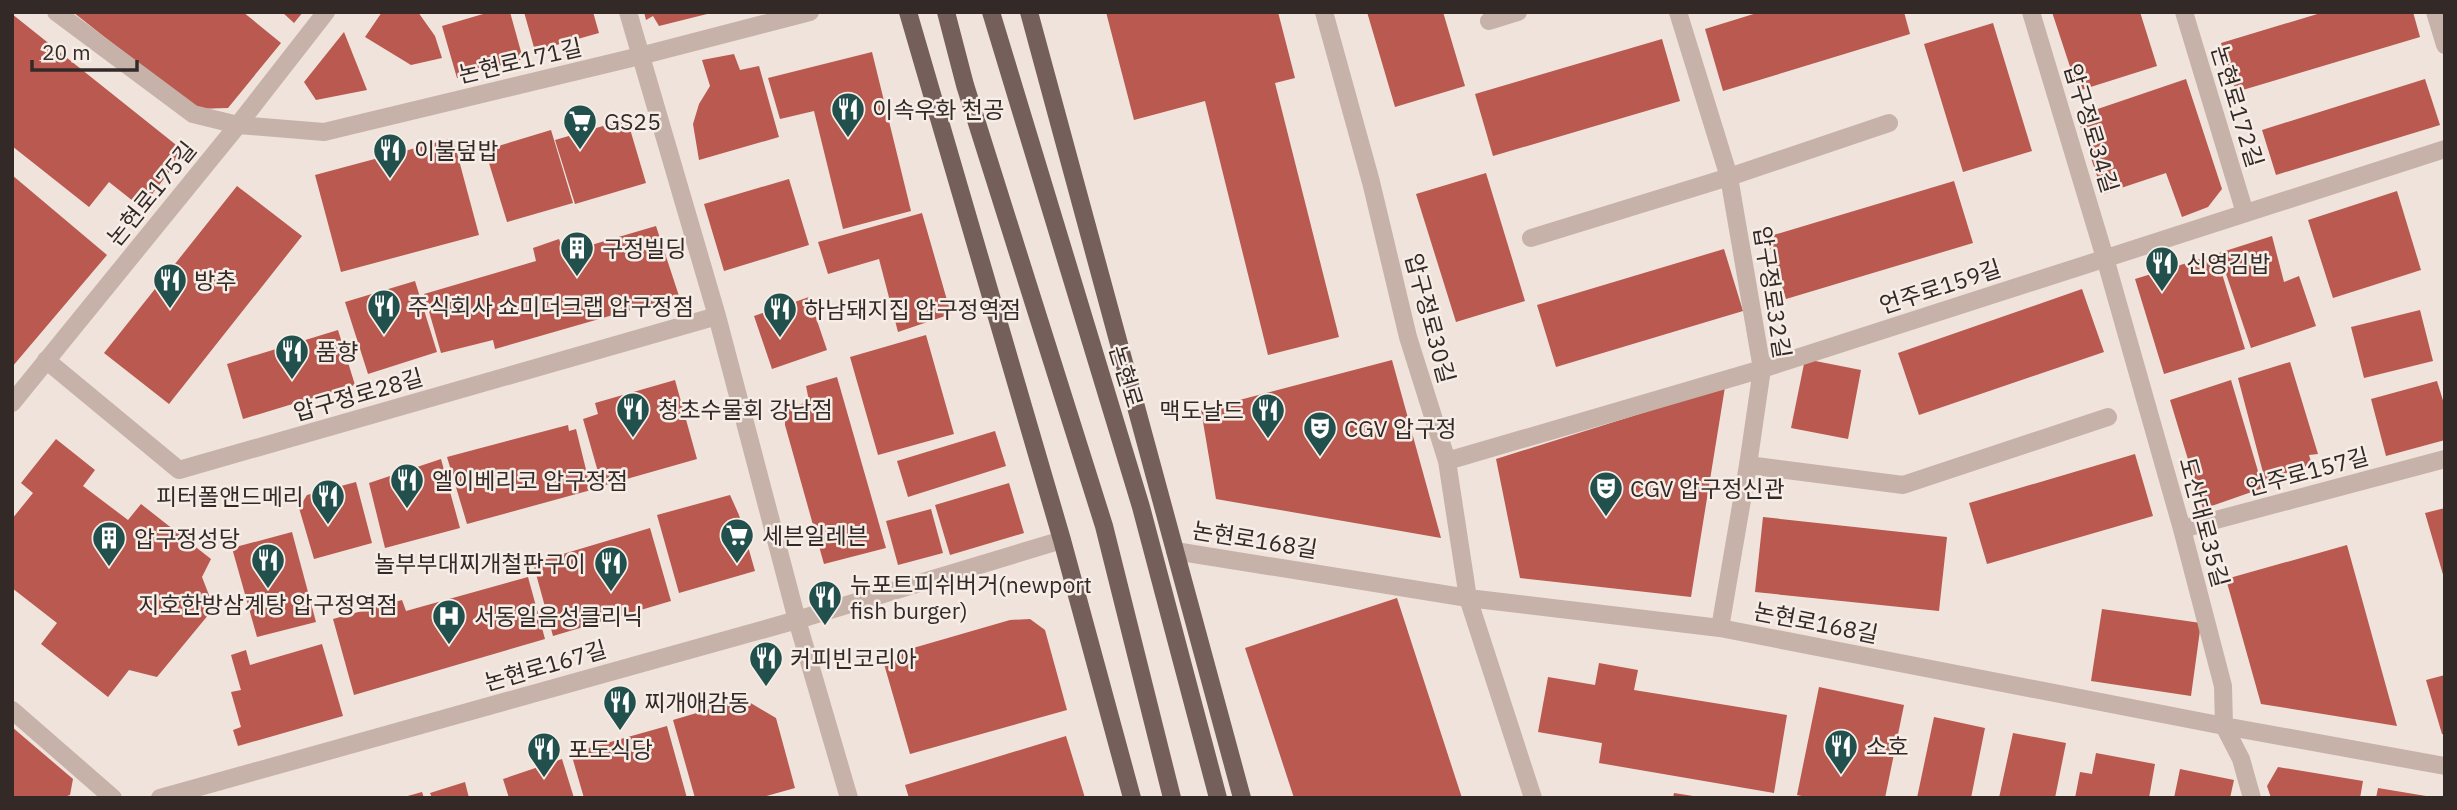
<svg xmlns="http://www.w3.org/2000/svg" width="2457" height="810" font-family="'IBM Plex Sans','Noto Sans KR',sans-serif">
<rect width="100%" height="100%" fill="#efe3db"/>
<path fill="#b9594f" d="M73,12H243L281,43L228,108L195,109Z
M282,12H303L294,23Z
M382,12H418L435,36L442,58L411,65L365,37Z
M490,12H510L523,59L457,78L442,26Z
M524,12H593L599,33L535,51Z
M644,12H711V13L659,26L653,16L646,20Z
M1106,12H1278L1295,78L1275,83L1339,337L1268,355L1205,101L1134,120Z
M1367,12H1443L1465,86L1395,107Z
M1760,12H1904L1910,34L1723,91L1705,29Z
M2052,12H2140L2157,66L2078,91Z
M2324,12H2413L2420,37L2236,92L2221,43Z
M12,14L185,152L149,198L133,201L109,182L89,207L12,146Z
M1993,23L2032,151L1963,172L1924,44Z
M344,32L367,90L316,100L304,82Z
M1662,39L1680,101L1493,156L1475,94Z
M872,52L911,211L843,229L814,111L780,119L768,78Z
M734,54L740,70L759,66L779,137L699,160L693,124L699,104L710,86L702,60Z
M2186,79L2222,189L2208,207L2182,217L2166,173L2103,194L2077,116Z
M2425,79L2440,125L2276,175L2262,130Z
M627,119L646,183L575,204L555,140Z
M551,130L573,203L507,222L485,150Z
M453,138L479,235L341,272L315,175Z
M1486,173L1525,301L1456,322L1416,194Z
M12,175L107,255L12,367Z
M789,179L809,245L724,271L704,204Z
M1954,181L1973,243L1786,299L1767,237Z
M237,186L302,236L169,404L104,353Z
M2397,191L2421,270L2333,298L2308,220Z
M922,213L951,314L898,332L879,259L828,274L818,242Z
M656,226L679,296L495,349L493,340L441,353L424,294L536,261L533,248L559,239L564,253Z
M2272,236L2284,282L2299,276L2316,326L2251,348L2219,253Z
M1724,249L1743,311L1556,367L1537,305Z
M2216,254L2245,349L2164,374L2135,279Z
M415,281L437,352L368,374L345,302Z
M2082,289L2104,352L1919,415L1898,353Z
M809,297L827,350L772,369L754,316Z
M2420,310L2433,361L2364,378L2351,327Z
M338,330L355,385L243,419L227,364Z
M926,335L954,434L878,455L850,357Z
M1805,359L1861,370L1848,439L1791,428Z
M1392,360L1441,538L1216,499L1201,410Z
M2290,362L2318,454L2309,455L2312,465L2265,480L2238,378Z
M837,377L886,548L824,564L785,425V411L809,401L806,386Z
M675,380L697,459L602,486L583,419L598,414L595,403Z
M2231,380L2263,488L2203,509L2170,400Z
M2437,381L2445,407V440L2386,456L2371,399Z
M1725,387L1691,597L1520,578L1496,459Z
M568,425L569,431L576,429L591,490L467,524L447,457Z
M995,431L1006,466L908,497L897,461Z
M56,439L95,470L83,486L128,520L141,504L211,559L202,577L214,608L157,677L129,670L108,697L41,644L57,623L12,588V519L33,493L21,483Z
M2135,454L2153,516L1987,564L1969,503Z
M441,459L460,528L385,548L369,483Z
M356,482L372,543L314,559L299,508L307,495Z
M1009,483L1024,533L950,555L935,505Z
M730,495L739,515L755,571L679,593L657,515Z
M2445,508V578H2444L2425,513Z
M931,509L943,553L898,565L886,521Z
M1763,517L1947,537L1939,611L1755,592Z
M650,528L671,601L553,636L533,563Z
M292,532L316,622L257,637L232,548Z
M2347,545L2397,726L2261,704L2226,579Z
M528,577L545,639L354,695L333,619L402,600L406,611Z
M1397,598L1462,798H1294L1245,648Z
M2102,609L2201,623L2191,696L2091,681Z
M1030,619L1045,630L1067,710L910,754L882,657L1010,620Z
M322,644L343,716L238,746L233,730L241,727L231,692L241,690L231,655L246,650L250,665Z
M1599,663L1638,670L1634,690L1787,715L1774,793L1599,763L1602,743L1538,732L1548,677L1595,685Z
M2445,675V735L2442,734L2426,680Z
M1819,687L1904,705L1885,798H1811L1797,795Z
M744,699L776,718L795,788L759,798H695L673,720Z
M1934,717L1985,728L1971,798H1917Z
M667,726L687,798H584L571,753Z
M12,727L73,779L70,795L61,798H12Z
M2013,733L2066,743L2055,798H1999Z
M1066,736L1085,798H909L905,785Z
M2096,753L2155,764L2149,798H2075L2080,772L2092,774Z
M562,759L574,798H509L503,779Z
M2278,767L2363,781L2360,798H2271L2267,786Z
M2180,769L2234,780L2230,798H2174Z
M465,782L469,798H432L430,793Z
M2378,788L2426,796V798H2376Z
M422,792L424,798H404V797Z
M1674,793L1693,796L1692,798H1673Z"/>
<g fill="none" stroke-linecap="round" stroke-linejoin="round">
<path stroke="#c6b2a9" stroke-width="18" d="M2184,12L2245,213
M1489,21L1518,12
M1531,238L1729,177L1889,123
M1748,465L1903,485L2108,417"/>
<path stroke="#c6b2a9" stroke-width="18" d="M56,12L193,114L238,125L324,132L640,56L810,12
M628,12L717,316L797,620L849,798
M1324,12L1371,182L1408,337L1447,461L1468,598L1533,798
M1678,12L1729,177L1762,369L1748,465L1720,628
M2031,12L2105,258L2182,529L2223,686L2224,726L2241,759L2252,798
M2435,12L2445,45
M46,360L179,470L717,316
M12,403L238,125L326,12
M1447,461L1762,369L2445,149
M2182,529L2445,459
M1175,551L1468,598L1720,628L2224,726L2445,766
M12,710L113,798
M160,798L797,620L1062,540"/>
<path stroke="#745f5a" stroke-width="18" d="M908,12L1062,540L1132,798
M946,12L965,85L1104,526L1172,798
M991,12L1141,507L1218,798
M1029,12L1242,798"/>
</g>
<defs>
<g id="restaurant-pin" transform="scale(1.75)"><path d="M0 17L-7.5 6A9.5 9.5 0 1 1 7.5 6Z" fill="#22504c" stroke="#f7ede7"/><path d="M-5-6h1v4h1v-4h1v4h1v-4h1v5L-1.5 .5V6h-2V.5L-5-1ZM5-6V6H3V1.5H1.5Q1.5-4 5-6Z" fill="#fff"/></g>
<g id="supermarket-pin" transform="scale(1.75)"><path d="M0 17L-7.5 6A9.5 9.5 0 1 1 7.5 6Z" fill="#22504c" stroke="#f7ede7"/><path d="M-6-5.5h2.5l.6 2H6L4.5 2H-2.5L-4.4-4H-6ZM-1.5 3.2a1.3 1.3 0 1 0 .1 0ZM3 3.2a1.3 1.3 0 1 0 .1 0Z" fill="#fff"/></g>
<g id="building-pin" transform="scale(1.75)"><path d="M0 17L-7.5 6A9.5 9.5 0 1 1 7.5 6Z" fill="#22504c" stroke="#f7ede7"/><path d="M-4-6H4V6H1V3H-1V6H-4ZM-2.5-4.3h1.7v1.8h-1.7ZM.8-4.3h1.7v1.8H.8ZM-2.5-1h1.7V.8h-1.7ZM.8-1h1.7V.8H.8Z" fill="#fff"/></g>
<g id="theatre-pin" transform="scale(1.75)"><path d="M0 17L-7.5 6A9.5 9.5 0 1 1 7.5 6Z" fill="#22504c" stroke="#f7ede7"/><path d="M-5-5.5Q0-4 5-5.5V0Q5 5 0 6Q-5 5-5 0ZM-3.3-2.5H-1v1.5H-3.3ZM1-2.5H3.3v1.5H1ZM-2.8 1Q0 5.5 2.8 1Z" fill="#fff"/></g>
<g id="hospital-pin" transform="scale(1.75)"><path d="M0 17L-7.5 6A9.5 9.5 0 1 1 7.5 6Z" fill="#22504c" stroke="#f7ede7"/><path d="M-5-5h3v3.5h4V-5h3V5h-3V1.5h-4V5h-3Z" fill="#fff"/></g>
</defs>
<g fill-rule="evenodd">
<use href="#restaurant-pin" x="848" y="109"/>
<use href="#supermarket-pin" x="580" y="121"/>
<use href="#restaurant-pin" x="390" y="150"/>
<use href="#building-pin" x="577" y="248"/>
<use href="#restaurant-pin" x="2162" y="263"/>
<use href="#restaurant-pin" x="170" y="280"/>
<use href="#restaurant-pin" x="384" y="306"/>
<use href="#restaurant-pin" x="780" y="309"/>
<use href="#restaurant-pin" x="292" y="351"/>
<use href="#restaurant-pin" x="633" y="409"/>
<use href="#restaurant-pin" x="1268" y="410"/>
<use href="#theatre-pin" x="1320" y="428"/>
<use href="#restaurant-pin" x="407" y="480"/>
<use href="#theatre-pin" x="1606" y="488"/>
<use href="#restaurant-pin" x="328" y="496"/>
<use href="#supermarket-pin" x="737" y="535"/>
<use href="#building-pin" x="109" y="538"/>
<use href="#restaurant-pin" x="268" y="560"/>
<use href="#restaurant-pin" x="611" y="563"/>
<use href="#restaurant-pin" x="825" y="597"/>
<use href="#hospital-pin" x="449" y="616"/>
<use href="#restaurant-pin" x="766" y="658"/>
<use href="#restaurant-pin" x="620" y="702"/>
<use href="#restaurant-pin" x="1841" y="746"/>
<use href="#restaurant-pin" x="544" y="749"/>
</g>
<g text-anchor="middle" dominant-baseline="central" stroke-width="5" stroke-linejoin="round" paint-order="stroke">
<g font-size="23" fill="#332a28" stroke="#f7ede7">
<text transform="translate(520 60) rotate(-13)">논현로171길</text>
<text transform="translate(2238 106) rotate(73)">논현로172길</text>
<text transform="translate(2092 128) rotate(73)">압구정로34길</text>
<text transform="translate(151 193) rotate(-51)">논현로175길</text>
<text transform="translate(1940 286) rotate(-18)">언주로159길</text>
<text transform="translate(1773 292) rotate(81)">압구정로32길</text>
<text transform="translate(1431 318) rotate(75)">압구정로30길</text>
<text transform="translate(1127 376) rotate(73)">논현로</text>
<text transform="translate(358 394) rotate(-16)">압구정로28길</text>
<text transform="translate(2307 471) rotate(-15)">언주로157길</text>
<text transform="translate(2205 522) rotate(75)">도산대로35길</text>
<text transform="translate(1255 539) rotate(9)">논현로168길</text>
<text transform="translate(1816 622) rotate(11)">논현로168길</text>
<text transform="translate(545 665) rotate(-16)">논현로167길</text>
</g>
<g font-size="23" fill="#332a28" stroke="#f7ede7" text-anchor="start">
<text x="872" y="109">이속우화 천공</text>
<text x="604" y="121">GS25</text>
<text x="414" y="150">이불덮밥</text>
<text x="602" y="248">구정빌딩</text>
<text x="2186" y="263">신영김밥</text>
<text x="194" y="280">방추</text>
<text x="408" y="306">주식회사 쇼미더크랩 압구정점</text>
<text x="804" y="309">하남돼지집 압구정역점</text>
<text x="316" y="351">품향</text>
<text x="658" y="409">청초수물회 강남점</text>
<text x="1244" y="410" text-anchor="end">맥도날드</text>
<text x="1344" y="428">CGV 압구정</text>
<text x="432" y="480">엘이베리코 압구정점</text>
<text x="1630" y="488">CGV 압구정신관</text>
<text x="304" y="496" text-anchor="end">피터폴앤드메리</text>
<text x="762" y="535">세븐일레븐</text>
<text x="134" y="538">압구정성당</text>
<text x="586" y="563" text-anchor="end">놀부부대찌개철판구이</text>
<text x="850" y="584">뉴포트피쉬버거(newport<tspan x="850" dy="26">fish burger)</tspan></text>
<text x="268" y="604" text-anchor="middle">지호한방삼계탕 압구정역점</text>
<text x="474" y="616">서동일음성클리닉</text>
<text x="790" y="658">커피빈코리아</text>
<text x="644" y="702">찌개애감동</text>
<text x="1866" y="746">소호</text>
<text x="568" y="749">포도식당</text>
</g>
</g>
<rect width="2457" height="810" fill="none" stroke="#332a28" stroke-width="28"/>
<path d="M32 60v10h105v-10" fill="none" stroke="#332a28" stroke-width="3.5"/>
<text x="42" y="60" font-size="21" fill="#332a28" stroke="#f7ede7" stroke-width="5" paint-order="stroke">20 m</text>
</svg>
